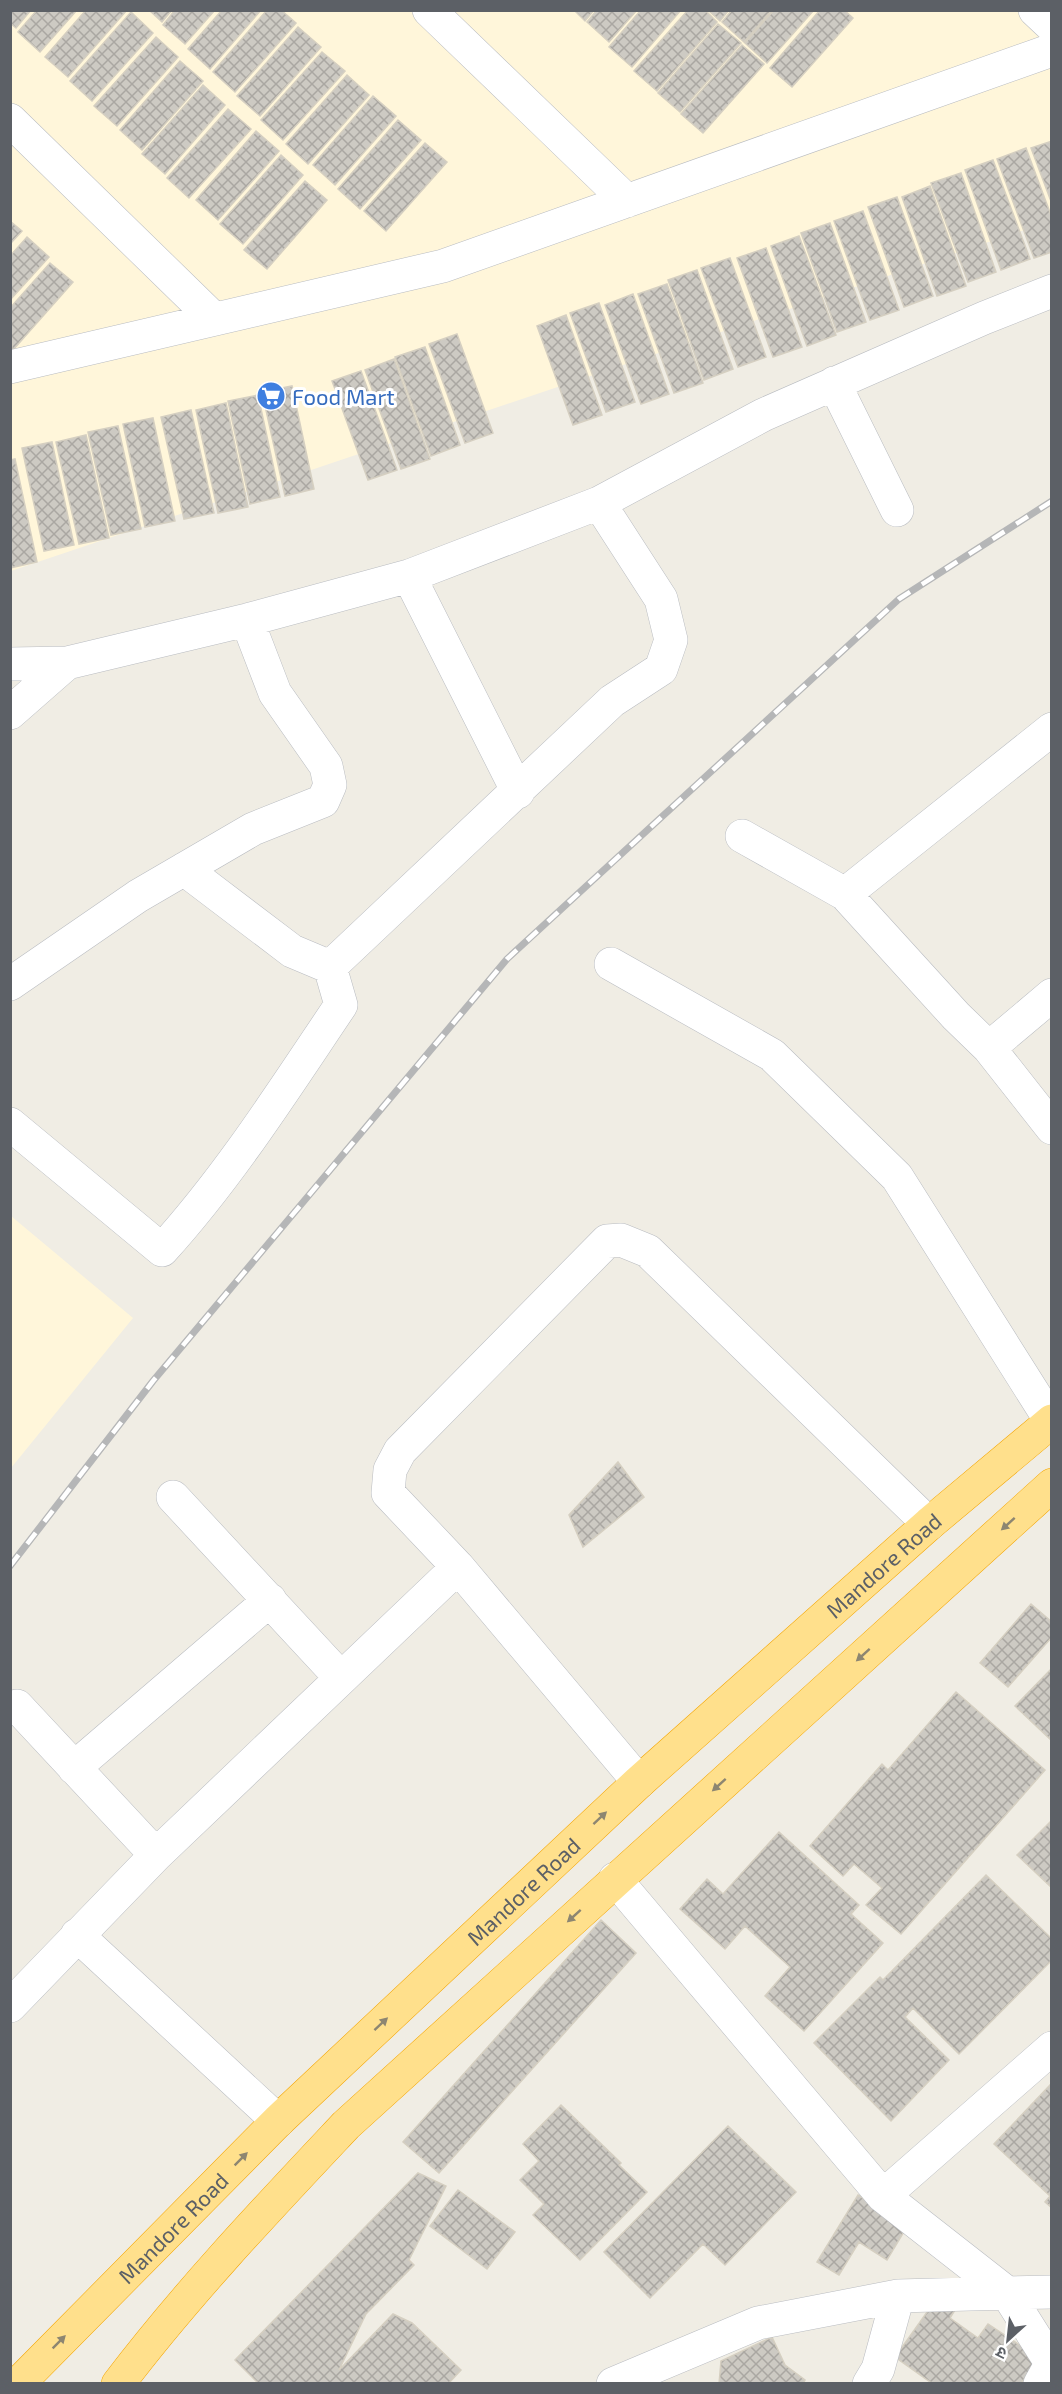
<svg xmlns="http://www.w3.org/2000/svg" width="1062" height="2394" font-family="'Exo 2','Noto Sans Devanagari',sans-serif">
<defs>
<pattern id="building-cross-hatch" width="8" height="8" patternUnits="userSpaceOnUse" patternTransform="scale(1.5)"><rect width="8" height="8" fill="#cdcac3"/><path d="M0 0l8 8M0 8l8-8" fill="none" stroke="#aaa7a2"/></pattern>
</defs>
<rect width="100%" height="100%" fill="#f0ede4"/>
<path fill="#fff6da" d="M10,11H1051V221L11,571Z
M11,1216L133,1318L11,1468Z"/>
<path fill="url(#building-cross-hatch)" stroke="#d5cfc1" stroke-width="1.5" d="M10,10H31L16,28L10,23Z
M37,10H77L40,52L18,32Z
M86,10H127L68,77L45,57Z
M149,10H172L162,22Z
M175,10H215L185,44L163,25Z
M222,10H261L210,69L188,49Z
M267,10H281L296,23L235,92L213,72Z
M574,10H594L585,21Z
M597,10H637L609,42L587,22Z
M641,10H681L632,67L609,47Z
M688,10H705L717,22L657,91L634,71Z
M708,10H729L720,21Z
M732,10H772L744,42L722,22Z
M774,10H814L767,63L745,43Z
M820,10H844L853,18L792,87L770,68Z
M131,12L153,33L92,101L70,81Z
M718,24L741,43L680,112L658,93Z
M298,27L321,47L260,116L237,96Z
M156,37L178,57L117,126L94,106Z
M742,45L764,64L703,133L681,114Z
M322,52L345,71L283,140L261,120Z
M180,61L203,81L142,150L120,130Z
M347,75L369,95L308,164L286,144Z
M203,85L225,105L165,174L142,154Z
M373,96L396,116L335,185L313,165Z
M228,109L251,129L189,198L167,178Z
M398,120L421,140L360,209L338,189Z
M256,131L279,151L218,220L196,200Z
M1052,141V204L1031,148Z
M425,143L447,162L386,231L364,211Z
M1026,148L1052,218V252L1034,258L997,159Z
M281,155L303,175L243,244L220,224Z
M993,160L1030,259L1001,270L965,170Z
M961,173L996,272L968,282L931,183Z
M305,181L327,200L267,269L244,250Z
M930,186L966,286L937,296L902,197Z
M897,197L933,296L904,307L868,207Z
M863,211L899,310L870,320L834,221Z
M10,221L22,231L10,244Z
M830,223L866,322L837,332L801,233Z
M799,236L836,335L807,346L771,246Z
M27,237L49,257L10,300V256Z
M766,248L802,347L773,357L737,258Z
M730,258L766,357L738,367L701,268Z
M50,263L73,282L12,351L10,308Z
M697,270L733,369L704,380L668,280Z
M667,284L703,383L674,393L638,294Z
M633,294L669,394L641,404L605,305Z
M599,303L635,402L606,412L570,313Z
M566,315L602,415L573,425L537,326Z
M457,334L493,433L465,443L429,344Z
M425,347L460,445L431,456L395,357Z
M394,359L430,459L401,469L365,370Z
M361,371L397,470L368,480L332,381Z
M292,386L314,489L285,496L262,392Z
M258,395L280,497L250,504L228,401Z
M226,403L248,507L218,513L196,410Z
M191,410L214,513L184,519L161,417Z
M153,418L175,521L145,527L123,424Z
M118,426L141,529L111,535L88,432Z
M86,435L109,538L79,544L56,442Z
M52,442L74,545L44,551L22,448Z
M15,459L37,562L10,568V460Z
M618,1462L644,1497L583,1547L569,1515Z
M1031,1604L1052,1622V1637L1008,1687L980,1663Z
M1052,1668V1741L1015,1706Z
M956,1692L1045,1770L901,1934L866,1905L882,1888L854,1864L843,1876L810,1846L882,1764L888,1770Z
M1052,1820V1888L1017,1855Z
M779,1832L859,1905L851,1914L883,1943L804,2031L765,1996L790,1967L745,1926L725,1949L680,1909L707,1879L723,1894Z
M986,1875L1052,1939V1960L959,2054L913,2008L905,2017L949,2060L891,2121L814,2043L880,1977L883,1980Z
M601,1920L636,1953L439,2173L403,2142Z
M1052,2083V2208L1045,2202L1050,2196L994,2144Z
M561,2105L621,2163L619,2165L647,2192L580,2260L533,2215L544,2204L520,2180L539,2161L523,2144Z
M728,2126L796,2192L725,2265L703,2244L650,2298L604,2252Z
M418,2173L446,2186L409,2260L414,2265L366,2314L339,2370L393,2314L412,2323L461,2370L448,2384H259L235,2360Z
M458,2190L515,2232L487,2269L430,2226Z
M858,2195L908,2225L887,2260L859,2242L839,2275L817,2262Z
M937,2298L955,2310L950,2318L978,2338L988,2324L1039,2358L1021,2384H933L895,2357Z
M772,2337L785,2365L805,2380L803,2384H719L721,2361Z"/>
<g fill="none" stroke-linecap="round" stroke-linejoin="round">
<g stroke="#b9bcc1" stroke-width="34">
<path id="minor" d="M429,10L627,201
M1035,10L1052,26
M10,120L213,318
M10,367L443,266L1052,50
M834,383L897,510
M599,503L763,415L984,318L1052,291
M409,576L518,792
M10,664L67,663
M10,713L67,663L247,620L409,576L599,503L661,599L671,640L661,669L612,701L330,967L341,1005C285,1088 230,1175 162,1250L10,1124
M742,836L845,894L956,1016L989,1048L1052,1128
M184,869L292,951L330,967
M845,894L1052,729
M611,964L772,1055L897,1177L1051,1421
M10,984L138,896L253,829L323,801L330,785L326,766L275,693L247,620
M989,1048L1052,995
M173,1497L341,1678
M17,1706L156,1855
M74,1768L270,1600
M639,1782L458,1567L388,1493L390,1470L400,1451L607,1241L621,1240L648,1251L929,1524
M615,1879L883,2196L1007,2293L1052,2292
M77,1935L278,2121
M10,2006L156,1855L458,1567
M883,2196L1052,2048
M613,2384L758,2323L898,2296L1007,2293L1048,2358L1050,2366L1040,2384
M869,2384L878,2369L898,2296"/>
</g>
<g stroke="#f4a500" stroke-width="34">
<g id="highway">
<path id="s1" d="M18,2384L278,2121L639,1782L929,1524L1052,1421"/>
<path d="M118,2384C188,2292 267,2209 346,2125L1052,1485"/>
</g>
</g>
<use href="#minor" stroke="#fff" stroke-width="33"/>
<use href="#highway" stroke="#ffe08c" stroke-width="33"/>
<g stroke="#b5b6b7" stroke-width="7">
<path id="rail" d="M10,1566L153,1381L507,959L899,599L1052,501"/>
</g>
<use href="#rail" stroke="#fff" stroke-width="4.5" stroke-dasharray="14" stroke-linecap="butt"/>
</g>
<defs><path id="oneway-solid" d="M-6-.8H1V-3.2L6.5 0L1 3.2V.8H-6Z" transform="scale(1.5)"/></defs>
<g fill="#8d8671">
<use href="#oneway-solid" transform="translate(1008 1524) rotate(138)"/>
<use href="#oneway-solid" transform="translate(863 1655) rotate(138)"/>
<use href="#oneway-solid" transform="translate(719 1785) rotate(138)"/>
<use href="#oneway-solid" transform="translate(600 1818) rotate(-43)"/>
<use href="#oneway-solid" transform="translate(574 1916) rotate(138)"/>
<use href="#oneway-solid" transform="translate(381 2024) rotate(-43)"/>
<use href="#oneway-solid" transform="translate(241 2159) rotate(-45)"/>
<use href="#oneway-solid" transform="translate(59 2342) rotate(-45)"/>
</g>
<defs>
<g id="supermarket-disc" transform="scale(1.5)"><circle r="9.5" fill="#3f7fe0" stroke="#fff"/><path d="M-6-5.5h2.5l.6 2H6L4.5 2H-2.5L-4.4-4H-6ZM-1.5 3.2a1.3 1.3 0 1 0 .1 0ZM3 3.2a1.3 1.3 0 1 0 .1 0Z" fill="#fff"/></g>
</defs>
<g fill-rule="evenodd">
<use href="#supermarket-disc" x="271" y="396"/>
</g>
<g text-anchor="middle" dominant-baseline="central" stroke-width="6" stroke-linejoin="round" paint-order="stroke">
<g font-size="22" fill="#366cbe" stroke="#fff" text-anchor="start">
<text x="292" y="396">Food Mart</text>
</g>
<g font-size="22" fill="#5c6066" stroke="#fff">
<text stroke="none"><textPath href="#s1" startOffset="1192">Mandore Road</textPath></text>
<text stroke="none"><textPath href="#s1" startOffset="706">Mandore Road</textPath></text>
<text stroke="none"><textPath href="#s1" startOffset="220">Mandore Road</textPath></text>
</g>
</g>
<rect width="1062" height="2394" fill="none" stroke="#5c6066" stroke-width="24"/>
<g transform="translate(1008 2340) rotate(207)" stroke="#ffffff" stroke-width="4.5" paint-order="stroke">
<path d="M0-4.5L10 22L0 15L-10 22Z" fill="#5c6066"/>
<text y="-9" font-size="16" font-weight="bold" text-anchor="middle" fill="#5c6066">उ</text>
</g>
</svg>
